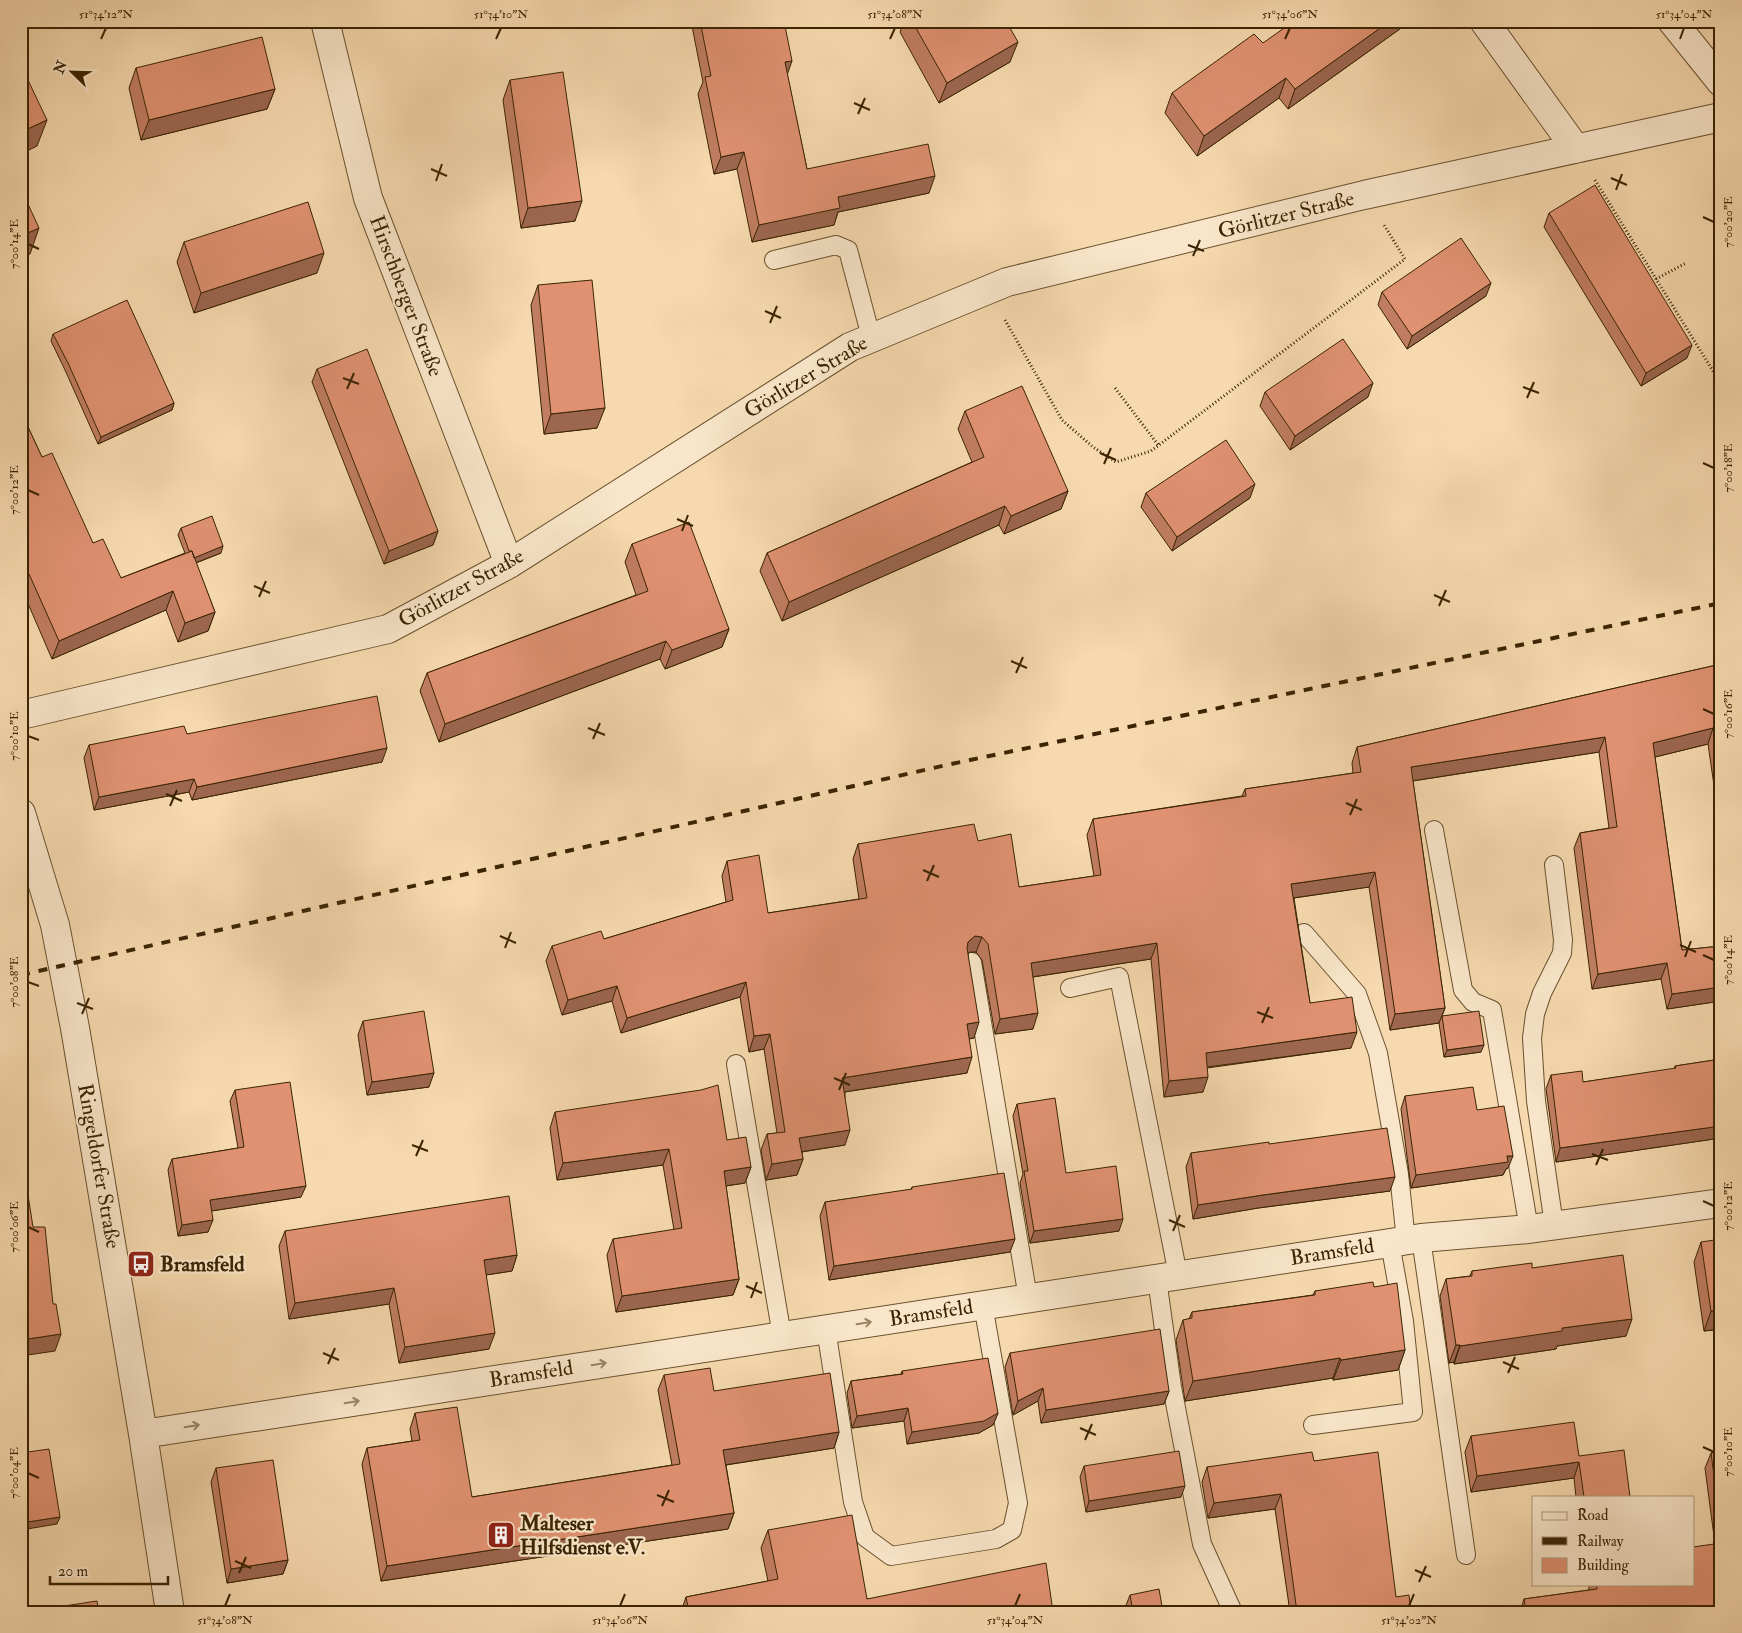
<svg xmlns="http://www.w3.org/2000/svg" width="1742" height="1633" font-family="'IM FELL Double Pica',serif">
<rect width="100%" height="100%" fill="#f6d9ae"/>
<filter id="stains"><feTurbulence type="fractalNoise" baseFrequency=".004" numOctaves="4"/><feColorMatrix values="0 0 0 0 .2 0 0 0 0 .09 0 0 0 0 .02 0 0 0 .5 -.17"/></filter>
<radialGradient id="worn" r=".72"><stop offset=".6" stop-color="#630" stop-opacity="0"/><stop offset="1" stop-color="#630" stop-opacity=".3"/></radialGradient>
<g fill="none" stroke-linecap="round" stroke-linejoin="round">
<g stroke="#6a512e" stroke-width="20">
<path id="lane" d="M774,260L836,245L848,250L871,337
M1434,830L1463,990L1473,1002L1492,1010L1529,1229
M1554,865L1563,940L1562,953L1542,993L1535,1014L1532,1038L1536,1101L1554,1225
M1304,933L1357,994L1378,1053L1399,1174L1406,1241
M972,962L1028,1298
M1070,988L1119,977L1178,1275
M736,1064L782,1336
M1421,1238L1466,1555
M1157,1279L1172,1387L1202,1544L1233,1612
M826,1329L853,1502L865,1537L891,1556L996,1539L1012,1530L1018,1503L983,1305
M1313,1425L1413,1412L1404,1321L1390,1243"/>
</g>
<g stroke="#6a512e" stroke-width="30">
<path id="street" d="M325,21L368,198L509,564
M1484,21L1576,149
M1672,21L1721,82
M21,715L388,629L509,564L850,347L1007,282L1364,195L1721,117
M21,813L55,925L75,1028L143,1434L170,1612
M143,1434L1390,1243L1421,1238L1529,1229L1721,1203"/>
</g>
<path stroke="#3b2403" stroke-width="3" stroke-dasharray="1 2.5" stroke-linecap="butt" d="M1595,180L1721,384
M1656,279L1686,263
M1005,320L1062,420L1093,447L1116,462L1151,451L1405,259L1384,225
M1115,388L1159,446"/>
<use href="#lane" stroke="#f9e6ca" stroke-width="18"/>
<use href="#street" stroke="#f9e6ca" stroke-width="28"/>
<path stroke="#3b2403" stroke-width="4" stroke-dasharray="9 9" stroke-linecap="butt" d="M21,975L951,764L1721,603"/>
</g>
<path fill="#c07d61" stroke="#3b2403" d="M691,21H784L787,74L807,169L929,193L838,212L834,225L752,242L737,169L714,174L698,94L703,82Z
M901,21H1006L1010,62L939,103L900,32L903,24Z
M1411,21L1288,109L1279,98L1197,156L1165,113L1172,93Z
M136,68L275,89L267,109L141,140L129,88Z
M510,80L575,221L521,228L503,100Z
M1549,213L1687,358L1641,386L1544,227Z
M184,242L317,273L194,313L177,262Z
M538,285L597,428L544,434L531,305Z
M1382,292L1486,296L1407,349L1378,305Z
M53,334L174,403L172,410L98,444L65,370L51,341Z
M317,369L438,531L433,545L384,564L312,382Z
M1265,392L1368,397L1290,450L1260,406Z
M965,411L1068,491L1061,509L1004,534L999,525L782,621L760,571L767,553L972,462L958,429Z
M21,412L42,457L93,543L121,578L185,553L178,535L181,528L221,553L196,563L215,612L208,631L178,642L166,610L52,659L23,592L21,593Z
M1146,493L1250,498L1172,551L1141,507Z
M632,544L729,629L722,647L665,669L660,659L439,742L420,691L427,673L636,595L625,562Z
M1721,664V834L1708,744L1655,757L1682,950L1721,946V1001L1667,1009L1661,979L1592,989L1574,848L1580,833L1609,828L1599,752L1413,781L1445,1008L1442,1016L1481,1052L1444,1057L1439,1023L1390,1030L1369,887L1294,898L1310,1003L1351,1048L1207,1068L1203,1092L1164,1097L1151,959L1033,977V1029L995,1034L982,960L976,952H970L968,953L974,1038L969,1039L967,1073L845,1092V1145L802,1152L803,1159L797,1175L766,1180L761,1150L767,1134L777,1133L764,1049L749,1052L740,997L621,1033L612,1001L562,1015L546,961L552,946L604,939L726,902L722,876L727,861L768,913L859,899L853,859L858,844L978,841L1019,887L1094,876L1087,835L1093,819L1242,796L1245,789L1353,773L1352,763L1357,747Z
M187,734L382,762L192,800L189,792L94,810L84,758L89,745Z
M363,1021L429,1087L367,1095L358,1035Z
M1721,1059V1138L1556,1162L1546,1089L1551,1075L1583,1082L1674,1069L1675,1066Z
M235,1090L301,1197L211,1211L208,1232L178,1236L168,1170L172,1159L238,1148L230,1101Z
M1405,1096L1477,1110L1508,1168L1506,1169L1503,1175L1411,1188L1401,1109Z
M1017,1104L1066,1173L1119,1231L1030,1243L1020,1183L1023,1174L1013,1116Z
M555,1112L727,1140L751,1167L745,1183L726,1186L739,1279L733,1295L616,1312L607,1255L613,1239L674,1230L663,1165L557,1180L550,1128Z
M1269,1144L1390,1191L1258,1208L1193,1219L1186,1167L1191,1153Z
M912,1187L1010,1252L829,1280L820,1216L825,1202L911,1190Z
M285,1231L517,1255L512,1271L486,1275L489,1349L399,1363L389,1304L289,1319L279,1246Z
M1701,1242L1721,1329L1704,1331L1694,1262Z
M1532,1268L1626,1336L1557,1346L1556,1349L1454,1364V1362L1449,1363L1440,1296L1446,1279L1470,1276L1472,1271Z
M1374,1287L1405,1350L1398,1370L1333,1380V1378L1185,1401L1176,1340L1183,1320L1189,1319L1192,1312L1313,1295L1315,1291Z
M1010,1353L1169,1391L1164,1404L1041,1423L1038,1401L1013,1415L1005,1367Z
M902,1371L998,1413L993,1425L979,1433L907,1444L904,1421L852,1428L847,1393L851,1381L901,1374Z
M664,1375L839,1432L834,1448L726,1465L734,1513L728,1529L381,1581L362,1464L367,1448L412,1441L410,1429L415,1413L472,1497L672,1465L658,1390Z
M1471,1436L1579,1456L1630,1497H1576L1574,1478L1471,1492L1465,1452Z
M1721,1451V1612H1520L1524,1599L1589,1590V1584H1693L1715,1544L1705,1468L1711,1453Z
M1314,1461L1396,1597L1411,1612H1290L1275,1509L1208,1518L1202,1482L1207,1467Z
M1084,1466L1181,1497L1086,1512L1080,1477Z
M216,1468L288,1560L283,1574L227,1583L211,1482Z
M768,1530L867,1599L1053,1612H681L686,1597L768,1581L761,1548Z
M1130,1595L1163,1612H1126L1125,1608Z"/>
<path fill="#9c664f" stroke="#3b2403" d="M492,21H502L491,23Z
M1390,21H1411L1288,109L1295,89Z
M1018,42L1010,62L939,103L947,83Z
M792,61L786,78L785,62Z
M1286,78L1279,98L1197,156L1204,136Z
M275,89L267,109L141,140L149,120Z
M47,120L37,146L21,154V132Z
M744,152L737,169L714,174L721,157Z
M935,176L929,193L838,212L834,225L752,242L759,225L838,197Z
M582,201L575,221L521,228L528,208Z
M39,228L30,254L21,258V236Z
M324,253L317,273L194,313L201,293Z
M1491,283L1486,296L1407,349L1412,336Z
M1692,345L1687,358L1641,386L1646,373Z
M1373,383L1368,397L1290,450L1295,436Z
M174,403L172,410L98,444L101,437Z
M605,408L597,428L544,434L551,414Z
M1255,484L1250,498L1172,551L1177,537Z
M1068,491L1061,509L1004,534L1011,516Z
M1005,506L999,525L782,621L789,602Z
M438,531L433,545L384,564L389,551Z
M223,546L221,553L190,565L192,558Z
M29,574L23,592L21,593V577Z
M173,591L166,610L52,659L59,641Z
M215,612L208,631L178,642L185,623Z
M729,629L722,647L665,669L672,650Z
M666,641L660,659L439,742L445,724Z
M1713,728L1708,744L1647,759L1653,743Z
M1605,737L1599,752L1405,782L1411,767Z
M387,748L382,762L192,800L197,787Z
M194,779L189,792L94,810L99,797Z
M1375,872L1369,887L1286,899L1291,884Z
M975,936L982,937L976,952H970L962,958L968,942Z
M1157,943L1151,959L1025,978L1031,963Z
M1667,963L1661,979L1592,989L1598,974Z
M746,982L740,997L621,1033L627,1018Z
M617,986L612,1001L562,1015L568,1000Z
M1721,987V1001L1667,1009L1672,994Z
M1445,1008L1439,1023L1390,1030L1395,1014Z
M1038,1013L1033,1029L995,1034L1000,1019Z
M979,1022L974,1038L961,1040L967,1024Z
M1357,1032L1351,1048L1200,1068L1206,1053Z
M770,1034L764,1049L749,1052L754,1036Z
M1484,1045L1481,1052L1444,1057L1447,1050Z
M972,1057L967,1073L837,1093L842,1078Z
M434,1073L429,1087L367,1095L372,1082Z
M1208,1077L1203,1092L1164,1097L1169,1081Z
M1721,1126V1138L1556,1162L1560,1148Z
M850,1130L845,1145L793,1153L799,1138Z
M669,1149L663,1165L557,1180L563,1163Z
M1507,1156H1513L1508,1168L1506,1169L1503,1175L1411,1188L1416,1175Z
M803,1159L797,1175L766,1180L772,1164Z
M751,1167L745,1183L718,1187L724,1171Z
M1395,1177L1390,1191L1258,1208L1193,1219L1198,1205L1263,1195Z
M306,1186L301,1197L205,1212L210,1200Z
M1123,1219L1119,1231L1030,1243L1034,1231Z
M213,1220L208,1232L178,1236L182,1225Z
M1015,1239L1010,1252L829,1280L834,1266Z
M517,1255L512,1271L479,1276L484,1260Z
M739,1279L733,1295L616,1312L622,1296Z
M394,1288L389,1304L289,1319L295,1303Z
M1721,1310V1329L1704,1331L1711,1311Z
M1632,1319L1626,1336L1557,1346L1556,1349L1454,1364L1460,1346L1562,1328Z
M495,1333L489,1349L399,1363L405,1347Z
M61,1334L55,1351L21,1356V1340Z
M1456,1345H1460L1454,1362L1449,1363Z
M1405,1350L1398,1370L1333,1380L1341,1360Z
M1340,1358L1333,1378L1185,1401L1193,1381Z
M1043,1388L1038,1401L1013,1415L1018,1401Z
M1169,1391L1164,1404L1041,1423L1046,1410Z
M908,1408L904,1421L852,1428L857,1416Z
M998,1413L993,1425L979,1433L907,1444L912,1432Z
M839,1432L834,1448L718,1466L723,1450Z
M1579,1462L1574,1478L1471,1492L1477,1476Z
M1185,1486L1181,1497L1086,1512L1089,1501Z
M1281,1494L1275,1509L1208,1518L1214,1503Z
M734,1513L728,1529L381,1581L387,1566Z
M60,1517L57,1524L21,1530V1523Z
M288,1560L283,1574L227,1583L231,1569Z"/>
<path fill="#df9171" stroke="#3b2403" d="M700,21H784L792,61L785,62L807,169L928,144L935,176L838,197L840,208L759,225L744,152L721,157L705,77L711,76Z
M912,21H1006L1018,42L947,83Z
M1294,21H1390L1295,89L1286,78L1204,136L1172,93L1254,34L1263,43Z
M262,37L275,89L149,120L136,68Z
M563,72L582,201L528,208L510,80Z
M27,78L47,120L21,132V81Z
M1595,185L1692,345L1646,373L1549,213Z
M21,189L39,228L21,236Z
M308,202L324,253L201,293L184,242Z
M1461,238L1491,283L1412,336L1382,292Z
M592,280L605,408L551,414L538,285Z
M127,300L174,403L101,437L68,363L53,334Z
M1343,339L1373,383L1295,436L1265,392Z
M367,349L438,531L389,551L317,369Z
M1022,386L1068,491L1011,516L1005,506L789,602L767,553L984,457L965,411Z
M21,412L42,457L52,453L93,543L103,539L121,578L192,551L215,612L185,623L173,591L59,641L29,574L21,577Z
M1226,440L1255,484L1177,537L1146,493Z
M212,516L223,546L194,558L192,551H189L181,528Z
M689,522L729,629L672,650L666,641L445,724L427,673L648,591L632,544Z
M1721,664V780L1713,728L1653,743L1682,950L1721,946V987L1672,994L1667,963L1598,974L1580,833L1617,827L1605,737L1411,767L1445,1008L1395,1014L1375,872L1291,884L1310,1003L1352,997L1357,1032L1206,1053L1208,1077L1169,1081L1157,943L1031,963L1038,1013L1000,1019L988,944L982,937L975,936L968,942L967,948L979,1022L967,1024L972,1057L842,1078L850,1130L799,1138L803,1159L772,1164L767,1134L785,1132L770,1034L754,1036L746,982L627,1018L617,986L568,1000L552,946L601,931L604,939L733,900L727,861L759,855L768,913L867,898L858,844L974,824L978,841L1011,834L1019,887L1101,875L1093,819L1246,796L1245,789L1361,772L1357,747Z
M377,696L387,748L197,787L194,779L99,797L89,745L184,726L187,734Z
M424,1011L434,1073L372,1082L363,1021Z
M1479,1011L1484,1045L1447,1050L1442,1016Z
M1721,1059V1126L1560,1148L1551,1075L1582,1071L1583,1082L1676,1068L1675,1066Z
M290,1082L306,1186L210,1200L213,1220L182,1225L172,1159L244,1147L235,1090Z
M718,1085L727,1140L746,1137L751,1167L724,1171L739,1279L622,1296L613,1239L682,1228L669,1149L563,1163L555,1112L701,1090Z
M1473,1087L1477,1110L1504,1106L1513,1156H1507L1508,1162L1416,1175L1405,1096Z
M1055,1098L1066,1173L1116,1166L1123,1219L1034,1231L1024,1171H1028L1017,1104Z
M1387,1128L1395,1177L1263,1195L1198,1205L1191,1153L1269,1142V1144Z
M21,1150L33,1227H45L53,1304H56L61,1334L21,1340Z
M1004,1173L1015,1239L834,1266L825,1202L912,1189V1187Z
M509,1196L517,1255L484,1260L495,1333L405,1347L394,1288L295,1303L285,1231Z
M1721,1239V1310L1711,1311L1701,1242Z
M1623,1255L1632,1319L1562,1328V1331L1460,1346V1345H1456L1446,1279L1472,1276V1271L1532,1263V1268Z
M1373,1282L1374,1287L1397,1283L1405,1350L1341,1360L1340,1358L1193,1381L1183,1320L1192,1318V1312L1315,1295V1291Z
M1160,1329L1169,1391L1046,1410L1043,1388L1018,1401L1010,1353Z
M988,1358L998,1413L984,1421L912,1432L908,1408L857,1416L851,1381L903,1374L902,1371Z
M710,1368L714,1391L830,1373L839,1432L723,1450L734,1513L387,1566L367,1448L420,1440L415,1413L457,1407L472,1497L680,1464L664,1375Z
M1574,1422L1579,1456L1624,1450L1630,1497H1584L1579,1462L1477,1476L1471,1436Z
M49,1449L60,1517L21,1523V1453Z
M1179,1451L1185,1486L1089,1501L1084,1466Z
M1721,1451V1528L1711,1453Z
M1312,1452L1314,1461L1378,1452L1396,1597L1409,1595L1411,1612H1297L1281,1494L1214,1503L1207,1467Z
M273,1460L288,1560L231,1569L216,1468Z
M852,1515L867,1599L1046,1563L1053,1612H689L686,1597L778,1579L768,1530Z
M1721,1543V1612H1526L1524,1599L1597,1589V1584H1693V1547Z
M1159,1589L1163,1612H1133L1130,1595Z
M97,1601L99,1612H25Z"/>
<defs><path id="oneway-shaft" d="M-6 0H5M1.5-3L5.5 0L1.5 3" fill="none" stroke-width="1.6" stroke-linecap="round" stroke-linejoin="round" transform="scale(1.25)"/></defs>
<g stroke="#9a8566">
<use href="#oneway-shaft" transform="translate(864 1323) rotate(-9)"/>
<use href="#oneway-shaft" transform="translate(599 1364) rotate(-9)"/>
<use href="#oneway-shaft" transform="translate(352 1402) rotate(-9)"/>
<use href="#oneway-shaft" transform="translate(192 1426) rotate(-9)"/>
</g>
<path fill="none" stroke="#3b2403" stroke-width="2" d="M101,39L106,28M496,39L501,28M890,39L895,28M1285,39L1290,28M1680,39L1684,28M854,103L870,110M858,114L865,98M431,169L447,176M1611,178L1627,185M436,181L442,164M1616,190L1622,174M1703,217L1714,222M28,244L39,249M1188,245L1204,251M1193,256L1200,240M765,311L781,318M770,323L777,306M343,378L359,384M1523,387L1539,393M347,389L354,373M1527,398L1534,382M1100,453L1116,460M1703,463L1714,468M1104,464L1111,448M28,490L39,495M677,519L693,526M682,531L688,515M254,586L270,593M1434,595L1450,602M259,597L266,581M1439,606L1446,590M1011,661L1027,668M1016,673L1023,657M1703,709L1714,714M588,728L605,735M28,736L39,740M593,739L600,723M166,794L182,801M1346,803L1362,810M170,806L177,790M1350,815L1357,799M923,870L939,877M927,881L934,865M500,936L516,943M1680,945L1696,952M505,948L511,932M1703,955L1714,960M1685,957L1691,941M28,982L39,986M77,1003L93,1009M1257,1012L1273,1018M82,1014L89,998M1262,1023L1269,1007M834,1078L850,1085M839,1090L846,1073M412,1145L428,1151M1592,1154L1608,1160M416,1156L423,1140M1596,1165L1603,1149M1703,1201L1714,1206M1169,1220L1185,1227M28,1227L39,1232M1173,1231L1180,1215M746,1286L762,1293M751,1298L757,1282M323,1353L339,1360M1503,1362L1519,1369M328,1364L335,1348M1508,1373L1515,1357M1080,1428L1096,1435M1085,1440L1092,1424M1703,1447L1714,1452M28,1473L39,1478M657,1495L674,1502M662,1506L669,1490M235,1561L251,1568M1415,1570L1431,1577M239,1573L246,1557M1419,1582L1426,1566M225,1606L230,1594M620,1606L625,1594M1015,1606L1020,1594M1409,1606L1414,1594"/>
<defs>
<g id="bus-square" transform="scale(1.4375)"><rect x="-9" y="-9" width="18" height="18" rx="4" fill="#8f2418" stroke="#f9e6ca"/><path d="M-5-6H5V4H4V6H2V4H-2V6H-4V4H-5ZM-3.5-4V0h7V-4ZM-3.5 1.2v1.5H-2V1.2ZM2 1.2v1.5H3.5V1.2Z" fill="#fff"/></g>
<g id="building-square" transform="scale(1.4375)"><rect x="-9" y="-9" width="18" height="18" rx="4" fill="#8f2418" stroke="#f9e6ca"/><path d="M-4-6H4V6H1V3H-1V6H-4ZM-2.5-4.3h1.7v1.8h-1.7ZM.8-4.3h1.7v1.8H.8ZM-2.5-1h1.7V.8h-1.7ZM.8-1h1.7V.8H.8Z" fill="#fff"/></g>
</defs>
<g fill-rule="evenodd">
<use href="#bus-square" x="141" y="1264"/>
<use href="#building-square" x="501" y="1535"/>
</g>
<g text-anchor="middle" dominant-baseline="central" stroke-width="4.5" stroke-linejoin="round" paint-order="stroke">
<g font-size="21" fill="#3b2403" stroke="#f9e6ca">
<text transform="translate(1286 215) rotate(-14)">Görlitzer Straße</text>
<text transform="translate(406 296) rotate(69)">Hirschberger Straße</text>
<text transform="translate(806 377) rotate(-31)">Görlitzer Straße</text>
<text transform="translate(461 588) rotate(-29)">Görlitzer Straße</text>
<text transform="translate(99 1166) rotate(80)">Ringeldorfer Straße</text>
<text transform="translate(1332 1252) rotate(-9)">Bramsfeld</text>
<text transform="translate(931 1313) rotate(-9)">Bramsfeld</text>
<text transform="translate(531 1374) rotate(-9)">Bramsfeld</text>
</g>
<g font-size="21" font-weight="bold" fill="#3b2403" stroke="#f9e6ca" text-anchor="start">
<text x="160" y="1264">Bramsfeld</text>
<text x="520" y="1523">Malteser<tspan x="520" dy="24">Hilfsdienst e.V.</tspan></text>
</g>
</g>
<rect width="1742" height="1633" fill="none" stroke="#f6d9ae" stroke-width="55"/>
<rect x="1532" y="1496" width="162" height="90" fill="#f9e6ca" stroke="#ad987a"/>
<rect x="1542" y="1512" width="25" height="8" fill="#f9e6ca" stroke="#ad987a"/>
<text x="1577" y="1520" font-size="15" fill="#3b2403">Road</text>
<rect x="1542" y="1537" width="25" height="8" fill="#3b2403" stroke="#ad987a"/>
<text x="1577" y="1546" font-size="15" fill="#3b2403">Railway</text>
<rect x="1542" y="1558" width="25" height="15" fill="#df9171" stroke="#ad987a"/>
<text x="1577" y="1570" font-size="15" fill="#3b2403">Building</text>
<g transform="translate(72 72) rotate(293)" stroke="#f9e6ca" stroke-width="4" paint-order="stroke">
<path d="M0-4L9 19L0 12L-9 19Z" fill="#3b2403"/>
<text y="-8" font-size="14" font-weight="bold" text-anchor="middle" fill="#3b2403">N</text>
</g>
<path d="M50 1576v8h118v-8" fill="none" stroke="#3b2403" stroke-width="2.5"/>
<text x="58" y="1576" font-size="15" fill="#3b2403" stroke="#f9e6ca" stroke-width="4" paint-order="stroke">20 m</text>
<rect x="28" y="28" width="1686" height="1578" fill="none" stroke="#3b2403" stroke-width="2"/>
<g font-size="12" text-anchor="middle" fill="#3b2403">
<text x="106" y="18">51°34'12"N</text>
<text x="501" y="18">51°34'10"N</text>
<text x="895" y="18">51°34'08"N</text>
<text x="1290" y="18">51°34'06"N</text>
<text x="1684" y="18">51°34'04"N</text>
<text transform="translate(1728 222) rotate(-90)" y="4">7°00'20"E</text>
<text transform="translate(14 244) rotate(-90)" y="4">7°00'14"E</text>
<text transform="translate(1728 468) rotate(-90)" y="4">7°00'18"E</text>
<text transform="translate(14 490) rotate(-90)" y="4">7°00'12"E</text>
<text transform="translate(1728 714) rotate(-90)" y="4">7°00'16"E</text>
<text transform="translate(14 736) rotate(-90)" y="4">7°00'10"E</text>
<text transform="translate(1728 960) rotate(-90)" y="4">7°00'14"E</text>
<text transform="translate(14 982) rotate(-90)" y="4">7°00'08"E</text>
<text transform="translate(1728 1206) rotate(-90)" y="4">7°00'12"E</text>
<text transform="translate(14 1227) rotate(-90)" y="4">7°00'06"E</text>
<text transform="translate(1728 1452) rotate(-90)" y="4">7°00'10"E</text>
<text transform="translate(14 1473) rotate(-90)" y="4">7°00'04"E</text>
<text x="225" y="1624">51°34'08"N</text>
<text x="620" y="1624">51°34'06"N</text>
<text x="1015" y="1624">51°34'04"N</text>
<text x="1409" y="1624">51°34'02"N</text>
</g>
<rect width="100%" height="100%" filter="url(#stains)"/>
<rect width="100%" height="100%" fill="url(#worn)"/>
</svg>
